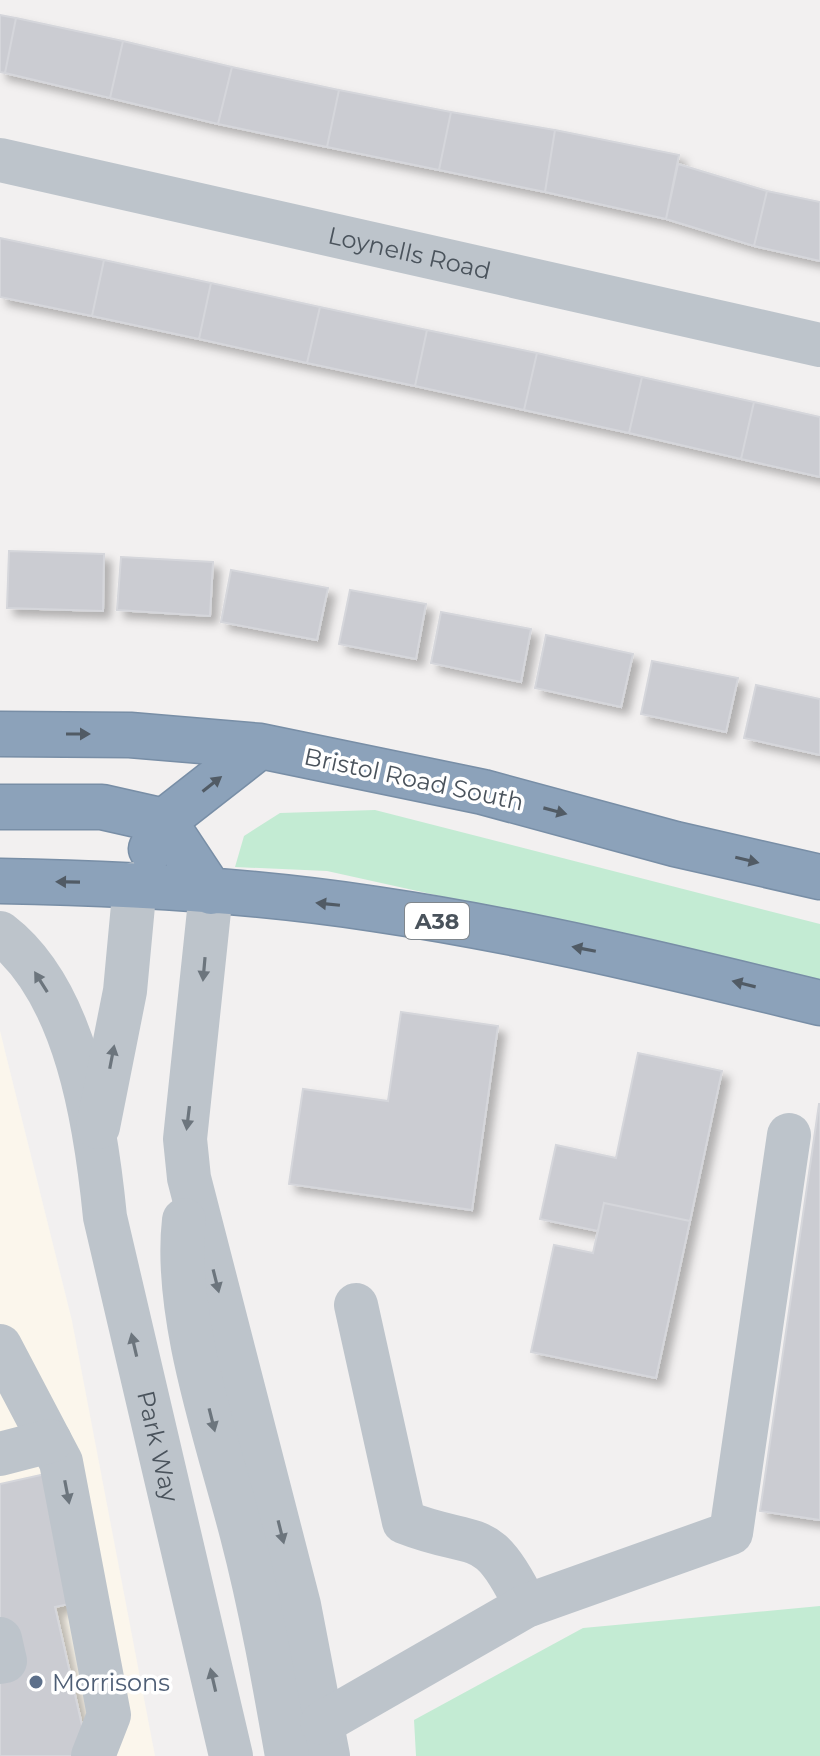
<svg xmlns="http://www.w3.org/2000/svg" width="820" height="1756" font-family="Montserrat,sans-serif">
<defs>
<filter id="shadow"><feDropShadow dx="7" dy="7" stdDeviation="4" flood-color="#0004"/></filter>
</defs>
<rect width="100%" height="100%" fill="#f2f0f0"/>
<path fill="#fbf6ec" d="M0,1031L72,1321L155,1756H0Z"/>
<path fill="#c3ebd3" d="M375,810L820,924V980L327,871L235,867L244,836L280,813Z
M820,1606V1756H416L414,1720L583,1628Z"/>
<path fill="#cbccd2" stroke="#d5d6db" stroke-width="2" filter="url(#shadow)" d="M0,15L16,18L5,73L0,72Z
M16,18L123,41L110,98L5,73Z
M123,41L232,67L218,124L110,98Z
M232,67L339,90L327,147L218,124Z
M339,90L451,112L439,170L327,147Z
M451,112L555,130L545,192L439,170Z
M555,130L679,155L666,219L545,192Z
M678,164L767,191L754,246L666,219Z
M767,191L820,202V261L754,246Z
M0,238L104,260L92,316L0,297Z
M104,260L211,283L199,339L92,316Z
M211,283L320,307L307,363L199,339Z
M320,307L427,330L415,386L307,363Z
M427,330L537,353L524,410L415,386Z
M537,353L642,377L629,433L524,410Z
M642,377L754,402L741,459L629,433Z
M754,402L820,417V477L741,459Z
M9,551L104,554L103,611L7,608Z
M121,557L213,562L210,616L117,610Z
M231,570L328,588L317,640L221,622Z
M350,590L426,604L416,659L339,644Z
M441,612L531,629L521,682L431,663Z
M546,635L633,654L621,707L535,688Z
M652,661L738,678L726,732L641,714Z
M756,685L820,699V755L744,738Z
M401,1012L498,1026L472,1210L289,1184L303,1089L388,1101Z
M638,1053L722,1071L690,1221L604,1203L598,1231L540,1219L556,1145L616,1158Z
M819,1104H820V1520L760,1511Z
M604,1203L690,1221L656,1378L531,1352L554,1245L593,1253Z
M59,1471L88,1600L55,1607L89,1756H0V1484Z"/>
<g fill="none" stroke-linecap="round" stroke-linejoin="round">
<g stroke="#788ea6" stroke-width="47">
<path id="highway" d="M0,734L130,735L260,746L483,792L675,844L820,877
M0,807H102L164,821L211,892
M151,849L164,821L260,746
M0,881C125,883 251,890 375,909C524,931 673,967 820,1003"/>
</g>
<g stroke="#bdc4cb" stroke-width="44">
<path id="s1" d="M0,160L820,345"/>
<path d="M211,892L185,1139L189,1178L299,1605L328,1756"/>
<path id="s2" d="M0,933C77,992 96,1126 105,1217L231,1756"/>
<path d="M98,1127L125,991L135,884"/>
<path d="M184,1220C173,1315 218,1442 242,1535C261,1608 274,1682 287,1756"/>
<path d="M356,1305L404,1522C478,1551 486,1523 526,1606"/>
<path d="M0,1346L61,1462L109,1715L93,1756"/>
<path d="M0,1454L50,1441"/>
<path d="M0,1639L5,1661L0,1662"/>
<path d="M322,1723L526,1606L731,1533L789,1135"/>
</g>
<use href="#highway" stroke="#8ca2ba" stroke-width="44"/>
</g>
<defs><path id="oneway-solid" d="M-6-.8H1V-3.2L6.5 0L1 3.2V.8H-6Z" transform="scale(2)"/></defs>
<g fill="#515b65">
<use href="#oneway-solid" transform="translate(78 734)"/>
<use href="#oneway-solid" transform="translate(212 784) rotate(-38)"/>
<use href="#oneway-solid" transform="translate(555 811) rotate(15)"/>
<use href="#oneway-solid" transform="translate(747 860) rotate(13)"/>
<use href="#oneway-solid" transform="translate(68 882) rotate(-179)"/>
<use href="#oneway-solid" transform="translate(328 904) rotate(-174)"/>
<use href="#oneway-solid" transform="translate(584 949) rotate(-169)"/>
<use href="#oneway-solid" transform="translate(744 984) rotate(-166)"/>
</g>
<g fill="#6c757d">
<use href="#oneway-solid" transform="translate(204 969) rotate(95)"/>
<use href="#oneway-solid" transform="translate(41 982) rotate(-122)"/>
<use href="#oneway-solid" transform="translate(112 1057) rotate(-79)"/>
<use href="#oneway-solid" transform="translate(188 1118) rotate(97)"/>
<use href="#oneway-solid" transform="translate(216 1281) rotate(76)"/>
<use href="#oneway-solid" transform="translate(134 1345) rotate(-103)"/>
<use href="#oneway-solid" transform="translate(212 1420) rotate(76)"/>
<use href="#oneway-solid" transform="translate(67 1492) rotate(79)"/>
<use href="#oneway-solid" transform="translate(281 1532) rotate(76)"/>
<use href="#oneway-solid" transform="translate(213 1680) rotate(-103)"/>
</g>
<circle fill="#5c6f8a" stroke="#fff" stroke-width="3" cx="36" cy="1682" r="8"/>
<g text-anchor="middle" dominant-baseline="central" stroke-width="7" stroke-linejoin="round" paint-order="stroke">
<rect fill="#fff" stroke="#80878d" stroke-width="2" x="405" y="903" width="64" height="36" rx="6"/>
<g font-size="22" font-weight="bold" fill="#4a535c">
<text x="437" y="921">A38</text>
</g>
<g font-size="24" fill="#4a535c" stroke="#fff">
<text stroke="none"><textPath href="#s1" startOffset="420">Loynells Road</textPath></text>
<text transform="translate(414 779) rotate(12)">Bristol Road South</text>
<text stroke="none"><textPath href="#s2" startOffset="546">Park Way</textPath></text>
</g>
<g font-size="24" fill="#4e5e75" stroke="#fff" text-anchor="start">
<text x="52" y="1682">Morrisons</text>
</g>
</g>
</svg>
